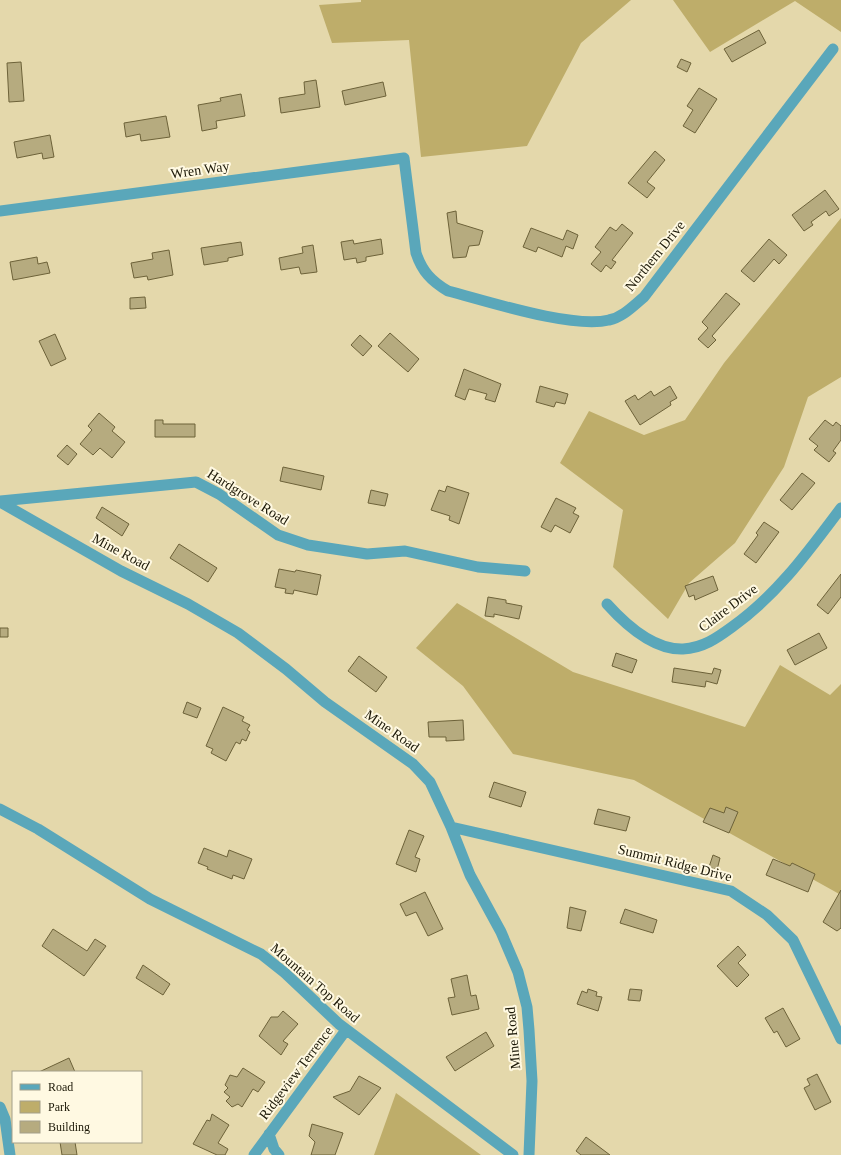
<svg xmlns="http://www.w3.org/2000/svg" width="841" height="1155" font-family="'Times New Roman',serif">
<rect width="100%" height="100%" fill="#e4d8ab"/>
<path fill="#bead6a" d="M361,0H631L581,43L527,146L421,157L409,40L332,43L319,5L361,2Z
M673,0H841V32L795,1L710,52Z
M841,218V377L808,397L784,467L735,543L689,583L668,619L613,567L623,510L560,463L589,411L644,435L685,420L724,363Z
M457,603L573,672L745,727L780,665L830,695L841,684V895L634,780L513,754L463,686L416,648Z
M396,1093L481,1155H374Z"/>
<path fill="#b6ab7f" stroke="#6d6239" d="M759,30L766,43L732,62L724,49Z
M681,59L691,63L687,72L677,67Z
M21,62L24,101L9,102L7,63Z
M316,80L320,107L281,113L279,98L305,94L304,82Z
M383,82L386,96L345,105L342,91Z
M699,88L717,99L695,133L683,126L693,110L687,106Z
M241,94L245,116L216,121L217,128L202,131L198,105L221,101L220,98Z
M166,116L170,137L141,141L140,134L126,137L124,123Z
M50,135L54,157L43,159L42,153L17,158L14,142Z
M655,151L665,160L647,182L655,188L647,198L628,183Z
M825,190L839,209L829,216L826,211L811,222L813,225L804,231L792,215Z
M456,211L457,223L483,231L479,245L469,246L466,257L453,258L447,213Z
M622,224L633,233L612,260L616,262L611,269L606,265L601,272L591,264L601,252L595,247L610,227L616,231Z
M531,228L563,240L567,230L578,235L573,249L566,246L562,257L538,247L536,252L523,247Z
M381,239L383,254L366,257V261L357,263L356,258L344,260L341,242L353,240L354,244Z
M769,239L787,255L779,264L774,259L754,282L741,271Z
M241,242L243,255L228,258V261L204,265L201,248Z
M313,245L317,272L301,274L299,267L281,270L279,258L303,253L302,247Z
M169,250L173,275L148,280L147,276L134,278L131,263L153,259L152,253Z
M37,257L38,264L47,262L50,273L13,280L10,262Z
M726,293L740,304L712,336L716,340L708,348L698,339L708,328L702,322Z
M145,297L146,308L130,309V298Z
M390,333L419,359L408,372L378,346Z
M55,334L66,359L51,366L39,341Z
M360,335L372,346L363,356L351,345Z
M464,369L501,384L495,402L485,399L487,394L469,389L465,400L455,396Z
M540,386L568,394L565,404L556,402L554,407L536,402Z
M670,386L677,398L670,402L671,405L640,425L625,401L635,395L638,400L651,391L654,396Z
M99,413L115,427L112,431L125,442L112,458L100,448L93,455L80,444L92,430L88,426Z
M155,420H163V424H195V437H155Z
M825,420L833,426L836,422L841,426V440L833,451L836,453L829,462L814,450L818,446L809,439Z
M67,445L77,454L68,465L57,456Z
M283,467L324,476L321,490L280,481Z
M802,473L815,483L792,510L780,500Z
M447,486L469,493L459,524L449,520L450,516L431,510L439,490L445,492Z
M371,490L388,494L385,506L368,503Z
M556,498L576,508L573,513L579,516L570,533L555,525L551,532L541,527Z
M102,507L129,524L122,536L96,518Z
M764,522L779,532L756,563L744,554L758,535L756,533Z
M179,544L217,568L208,582L170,558Z
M279,569L295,572L296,570L321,575L317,595L294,590L293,594L285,593L286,589L275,587Z
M841,574V597L828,614L817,605Z
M713,576L718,590L695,600L694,595L689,597L685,586Z
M488,597L506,600V603L522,606L519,619L494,614V617L485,616Z
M0,628H8V637H0Z
M819,633L827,648L795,665L787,650Z
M616,653L637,660L632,673L612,666Z
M359,656L387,677L376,692L348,671Z
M674,668L712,674L714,668L721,670L717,684L706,681L705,687L672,682Z
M187,702L201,708L197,718L183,713Z
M223,707L244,717L242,721L250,725L247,730L250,732L246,741L242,739L240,744L236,742L226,761L211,753L213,749L206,746Z
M463,720L464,740L446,741V737H429L428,722Z
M494,782L526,792L521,807L489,797Z
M726,807L738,812L729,833L703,822L710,808L724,813Z
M598,809L630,817L626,831L594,824Z
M409,830L424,836L415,857L420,859L416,872L396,864Z
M204,848L227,857L229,850L252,859L244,879L233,875L232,879L207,869L208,867L198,863Z
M713,855L720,858L717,870L709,867Z
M773,859L790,866L792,863L815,874L808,892L766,875Z
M841,890V928L837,931L823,922Z
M425,892L443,929L428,936L416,912L406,916L400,904Z
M570,907L586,911L581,931L567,928Z
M625,909L657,920L653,933L620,923Z
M53,929L87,951L95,939L106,946L84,976L42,946Z
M738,946L746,955L738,963L749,975L737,987L717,966Z
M143,965L170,984L163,995L136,978Z
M467,975L471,996L476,995L479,1009L452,1015L448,998L455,997L451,979Z
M588,989L597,992L596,996L602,997L598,1011L577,1004L582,991L587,993Z
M630,989L642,990L640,1001L628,1000Z
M783,1008L800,1039L786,1047L777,1031L774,1033L765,1018Z
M283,1011L298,1024L283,1041L288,1044L281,1055L259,1036L271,1017H278Z
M486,1032L494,1046L455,1071L446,1057Z
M69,1058L75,1072H39Z
M243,1068L265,1082L258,1092L253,1089L242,1107L238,1104L232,1107L226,1101L230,1097L224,1092L228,1088L225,1085L230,1075L237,1077Z
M817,1074L831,1102L815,1110L804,1088L810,1085L807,1079Z
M359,1076L381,1088L359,1115L333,1097L350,1091Z
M212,1114L229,1125L218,1143L228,1149L225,1155H217L193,1144L207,1120L210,1121Z
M312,1124L343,1133L335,1155H311L315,1142L309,1136Z
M586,1137L610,1155H581L576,1151Z
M60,1142H75L77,1155H62Z"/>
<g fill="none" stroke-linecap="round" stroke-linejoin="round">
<path stroke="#5aa7ba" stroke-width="11" d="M0,211L404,158L416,253C422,271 431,281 448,291C487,301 572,329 609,320C623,317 633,306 644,297L833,49
M0,501L196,482L219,494L278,535L308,545L367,554L405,551L478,567L525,571
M0,502L121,571L188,604L238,633L286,669L325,702L413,764L430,782L451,827L470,875L501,932L518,972L527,1007L529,1030L532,1081L529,1155
M607,604C625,624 654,650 683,649C703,648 717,638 732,627C777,595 808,552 841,508
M0,809L38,829L150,899L261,954L285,973L339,1024L513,1155
M451,827L731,891L767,915L793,940L841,1039
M0,1107L5,1119L10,1155
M269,1134L274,1149L279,1155
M254,1155L346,1030"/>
</g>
<g text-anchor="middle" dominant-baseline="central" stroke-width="4" stroke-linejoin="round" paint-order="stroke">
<g font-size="14" fill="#1c1807" stroke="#fff9e2">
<text transform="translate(200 170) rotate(-8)">Wren Way</text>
<text transform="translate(655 256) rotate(-51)">Northern Drive</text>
<text transform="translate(248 497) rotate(32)">Hardgrove Road</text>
<text transform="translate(121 552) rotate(28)">Mine Road</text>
<text transform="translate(728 608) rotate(-37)">Claire Drive</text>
<text transform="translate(392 731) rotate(35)">Mine Road</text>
<text transform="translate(675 863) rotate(14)">Summit Ridge Drive</text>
<text transform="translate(315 983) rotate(41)">Mountain Top Road</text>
<text transform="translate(513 1038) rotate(-95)">Mine Road</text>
<text transform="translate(296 1073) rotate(-53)">Ridgeview Terrence</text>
</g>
</g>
<rect x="12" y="1071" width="130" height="72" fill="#fff9e2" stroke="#a49f8a"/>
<rect x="20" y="1084" width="20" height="6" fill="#5aa7ba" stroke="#a49f8a"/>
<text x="48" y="1091" font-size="12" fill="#1c1807">Road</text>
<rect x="20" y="1101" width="20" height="12" fill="#bead6a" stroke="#a49f8a"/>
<text x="48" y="1111" font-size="12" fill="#1c1807">Park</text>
<rect x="20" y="1121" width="20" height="12" fill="#b6ab7f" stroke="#a49f8a"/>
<text x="48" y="1131" font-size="12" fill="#1c1807">Building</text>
</svg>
